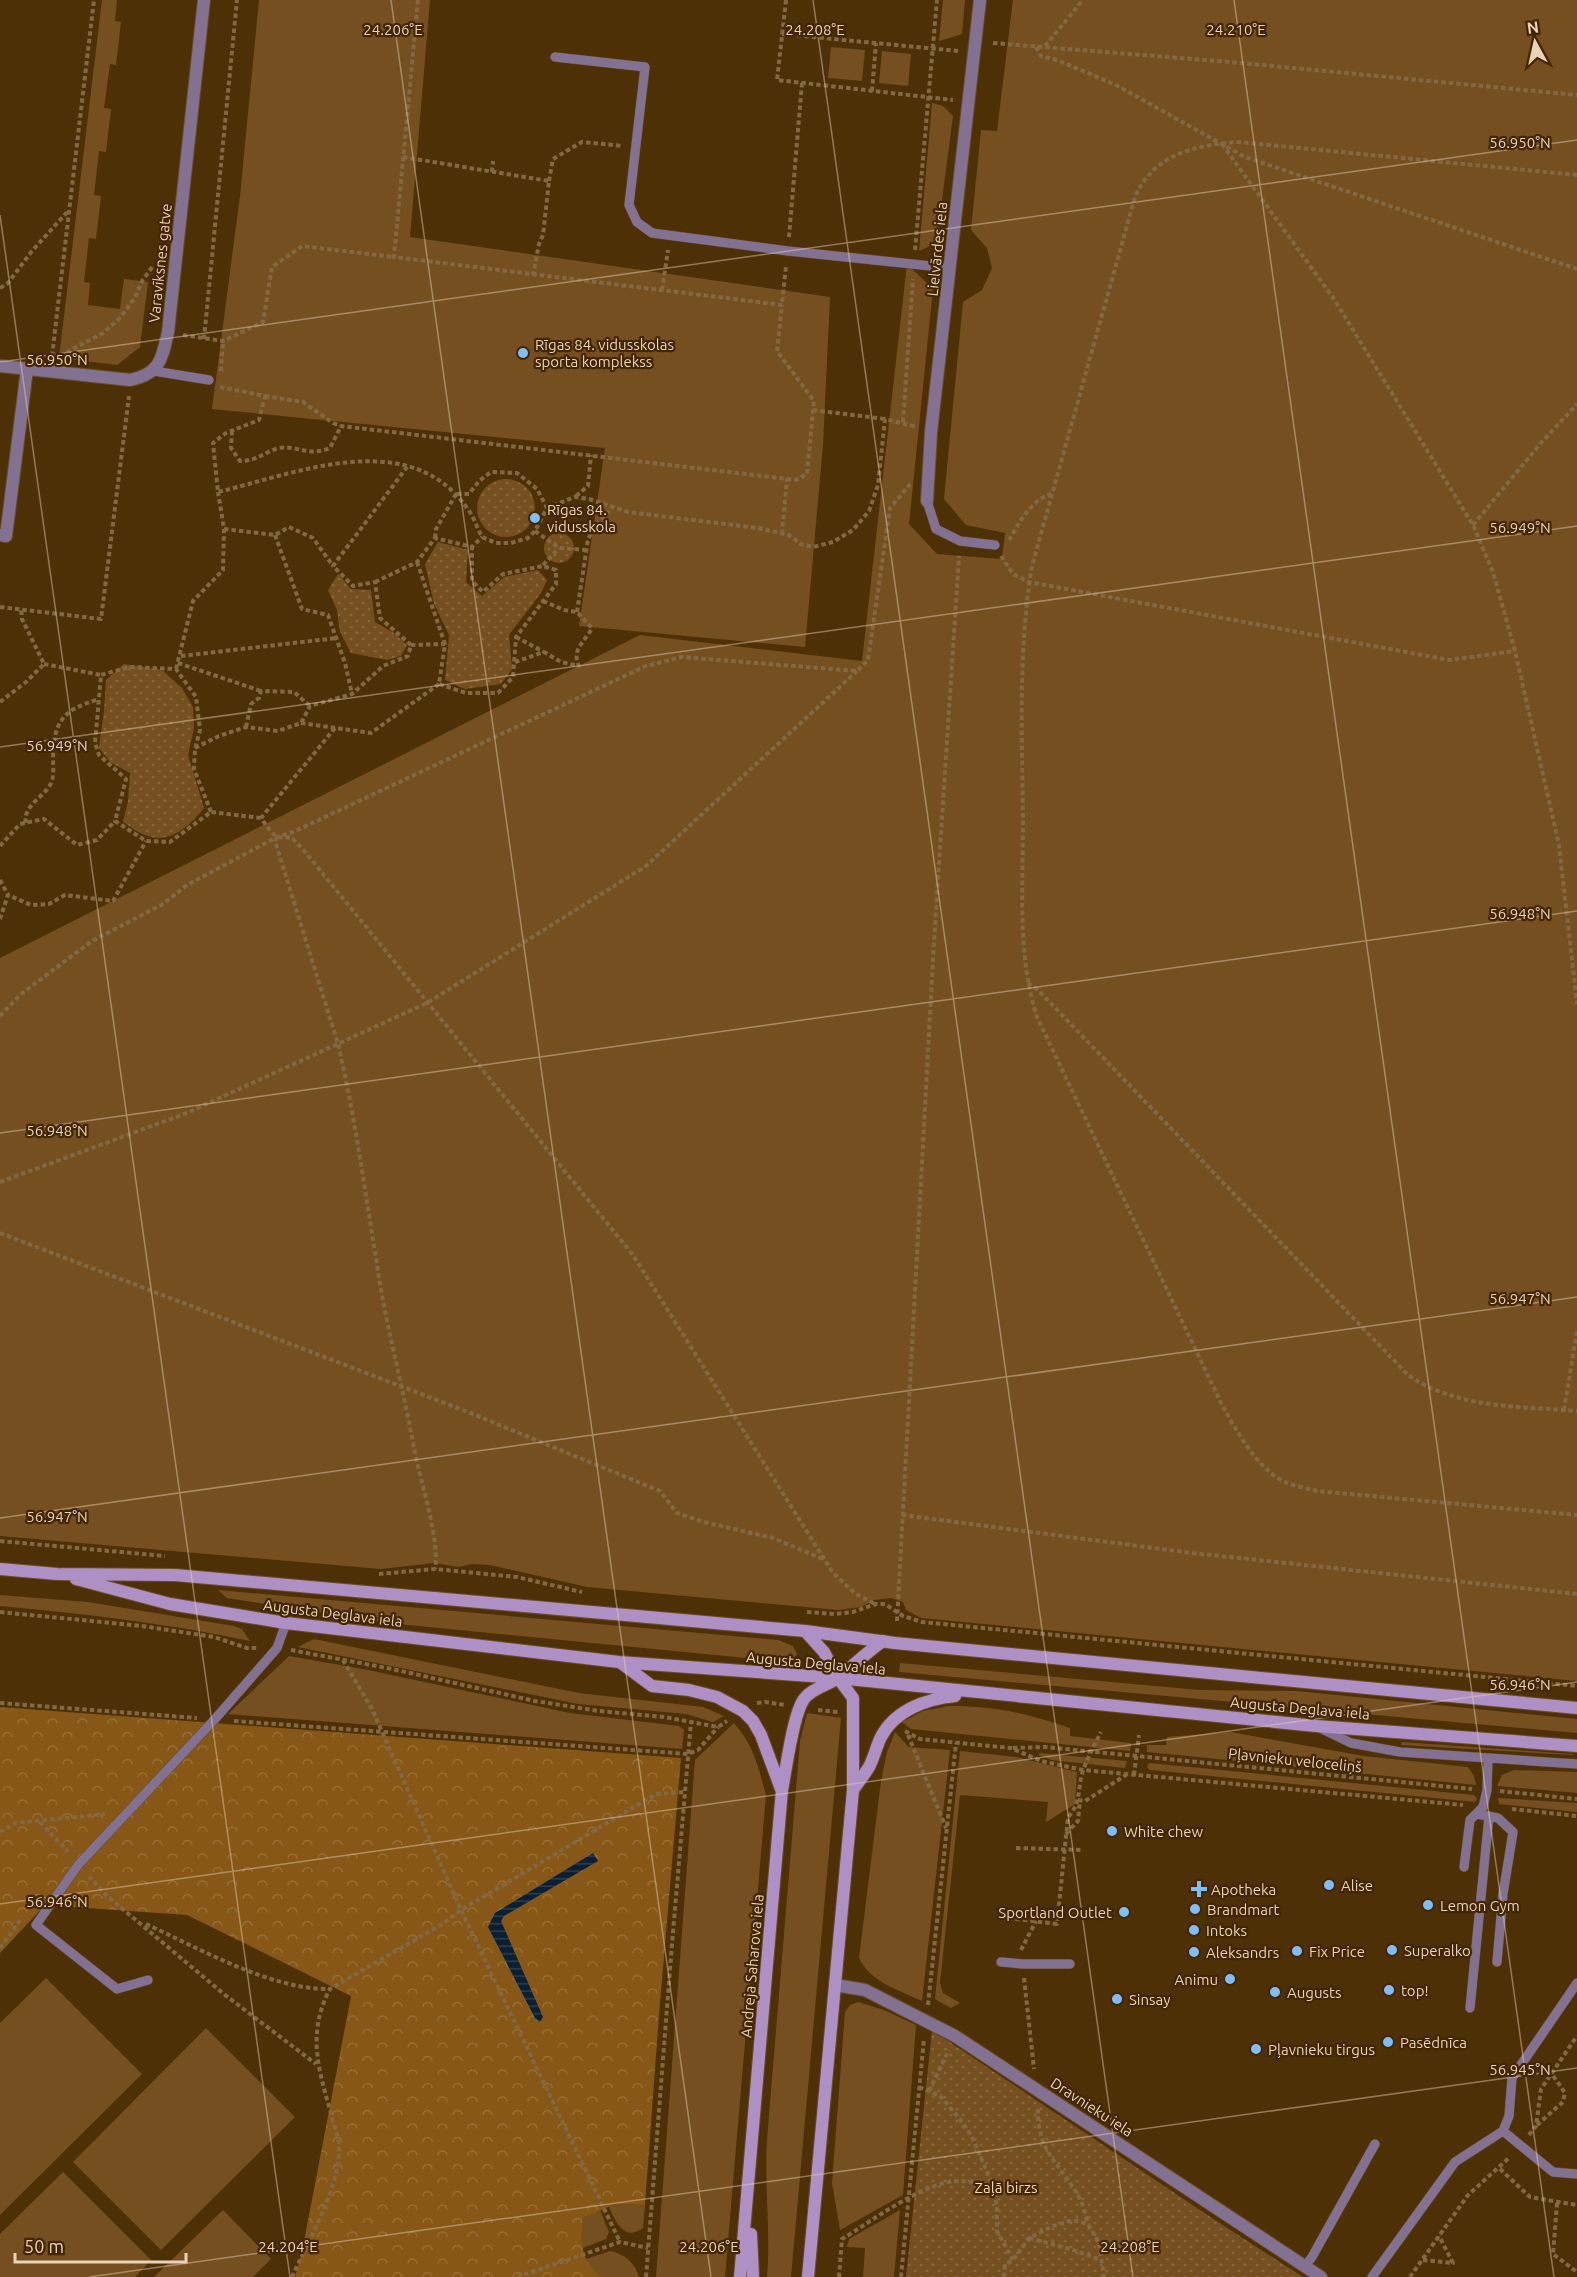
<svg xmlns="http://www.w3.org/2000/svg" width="1577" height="2277" font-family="Ubuntu,sans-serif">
<defs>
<pattern id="forest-crowns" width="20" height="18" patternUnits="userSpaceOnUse" patternTransform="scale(1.5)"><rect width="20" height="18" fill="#865716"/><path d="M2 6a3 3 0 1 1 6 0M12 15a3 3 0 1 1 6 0" fill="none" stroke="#976e36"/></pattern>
<pattern id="park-dots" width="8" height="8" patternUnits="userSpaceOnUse" patternTransform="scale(1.5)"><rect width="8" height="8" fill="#754f1f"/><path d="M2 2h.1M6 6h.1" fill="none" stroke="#89673d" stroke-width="1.8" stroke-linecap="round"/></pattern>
<pattern id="water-rules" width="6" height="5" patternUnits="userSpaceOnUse" patternTransform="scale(1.5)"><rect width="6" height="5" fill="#091f34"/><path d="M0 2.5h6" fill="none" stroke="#2d3f4f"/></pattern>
</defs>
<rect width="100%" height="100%" fill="#4e3007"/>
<path fill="#754f1f" d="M102,0H117L115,21L121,22L116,65L110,64L104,108L111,109L106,152L99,151L94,195L101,196L96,239L89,238L84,282L90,283L88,305L120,309L124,279L148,282L140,347L117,365L59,358Z
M259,0H430L410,237L830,297L823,445L805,647L579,626L605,448L212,409L240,196Z
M943,0H965L962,34L939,41Z
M1013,0H1577V1681L921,1618L906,1610L903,1602L891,1598L874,1600L861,1607L838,1610L587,1587L490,1565L471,1564L459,1567L434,1563L381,1569L0,1536V958L640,635L862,661L907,264L933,289L909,524L937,554L1002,559L1005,533L966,525L944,499L963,302L982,290L992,268L987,248L971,230L981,130L997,131Z
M831,47L865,50L862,81L828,78Z
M882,51L911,54L908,86L879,83Z
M932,103L943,106L953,116L937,238L930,246L919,251Z
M218,1590L778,1640L793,1646L797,1654L793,1660L788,1662L388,1623L227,1598Z
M0,1595L88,1602L234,1626L242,1629L250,1641C167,1623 84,1614 0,1606Z
M314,1639L579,1693L703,1707L724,1716L713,1722L686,1714L578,1704L298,1647Z
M289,1656L368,1670L570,1713L679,1726L684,1730L682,1749L228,1714Z
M900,1663L1200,1690L1297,1691L1577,1719V1733L899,1672Z
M949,1706C996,1706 1025,1713 1070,1728V1736L1131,1743L1130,1751L911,1729L902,1722L923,1711Z
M807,1713L841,1718L791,2277H767C771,2231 764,2185 767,2139L800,1741Z
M734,1723C754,1746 758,1766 766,1795L725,2277H656L695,1760Z
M895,1732L909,1747L950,1750L922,2001C899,1990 870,1982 859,1958L881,1781L887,1752Z
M1230,1732L1364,1756L1468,1767L1474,1776L1476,1785L1147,1752V1745H1166L1167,1737Z
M1402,1742L1572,1754L1573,1755L1401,1745Z
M960,1751L1016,1757L1077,1772L1075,1804L1046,1822L1048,1802L960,1795L940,1983L943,1993L960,2003L951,2008L935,1999Z
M1039,1753L1127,1761L1125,1768L1052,1760L1039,1755Z
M1149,1763L1474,1795L1477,1799L1475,1802L1150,1770L1147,1767Z
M1514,1770L1577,1772V1793L1497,1786L1502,1775Z
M1498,1798L1577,1803V1812L1499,1804Z
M46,1978L142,2074L0,2215V2023Z
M858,2002L884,2010L916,2025L903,2195L840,2230L832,2183L845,2012L850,2005Z
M206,2028L295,2117L161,2250L73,2162Z
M63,2172L151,2260L135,2277H0V2234Z
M615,2204L645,2205L643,2228C624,2242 616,2222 609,2207Z
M223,2210L271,2259L253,2277H154Z
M600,2210L609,2232L606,2239L583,2248L579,2236L583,2218Z
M900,2210L894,2277H863L865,2248L847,2247L849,2239Z
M610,2251C624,2254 635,2262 639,2277H604L592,2272L586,2259Z"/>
<path fill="url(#forest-crowns)" d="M0,1707L681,1758L659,2015L645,2205L615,2204L583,2218C579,2240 582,2267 604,2277H295L302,2252L351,1996L187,1915L45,1905L0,1953Z"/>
<path fill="url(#park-dots)" d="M477 508a29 29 0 1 1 58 0a29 29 0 1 1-58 0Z
M544 548a15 15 0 1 1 30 0a15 15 0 1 1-30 0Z
M438,542L468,550L466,582L482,596L504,577L538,570L547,580L541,593L509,635L512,669L501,684L465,689L445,680L449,635L434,604L425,564Z
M338,574L351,589L371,590L375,622L394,633L407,645L401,656L387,660L351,653L340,632L337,610L328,590Z
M124,664L162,670L182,688L193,707L194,728L188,755L204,808C191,824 172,844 148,836C140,834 131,827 123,822L128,801L130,773L110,762L99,748L104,711L106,680Z
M932,2030L1212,2218L1303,2277H906Z"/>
<path fill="url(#water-rules)" d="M593,1853L598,1861L504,1916L501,1921L543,2017L540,2022L535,2018L488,1927L495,1913Z"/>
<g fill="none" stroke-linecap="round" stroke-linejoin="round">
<g stroke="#6a4d27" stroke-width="10">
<path id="lane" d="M555,57L645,67L629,205L637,222L652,233L788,251L950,268
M154,371L209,380
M927,501L936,529L960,541L995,545
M1320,1728L1351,1743L1400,1752L1577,1764
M1477,1814L1498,1818L1513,1832L1503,1894L1497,1962
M1464,1867L1470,1820L1483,1807L1487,1790L1488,1759
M1001,1962L1023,1964H1070
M148,1980L117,1989L36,1925L78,1865L215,1719L277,1648L286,1623
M1470,2008L1489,1816
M1503,2131L1553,2172L1577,2174
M1305,2266L1312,2257L1375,2144
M1372,2277L1455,2162L1503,2131L1509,2116L1512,2078L1577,1983"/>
</g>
<g stroke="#6a4d27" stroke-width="14">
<path id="street" d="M0,366L130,380C160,374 162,359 168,332L204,0
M927,501L931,432L980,0
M0,535L6,536L27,369
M835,1985L865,1990L955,2036L1321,2277"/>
</g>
<g stroke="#6a4d27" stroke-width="14">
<path id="secondary" d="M0,1569L57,1574L175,1575L805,1631L895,1643L1577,1708
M76,1579L170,1604L286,1623L619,1662L838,1678L1316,1726L1577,1746
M805,1631L824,1652L838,1678L853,1698V1790L808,2277
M621,1663L652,1686L689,1690L717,1697L743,1711L753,1721L761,1735L781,1789
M853,1790C858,1783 864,1775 869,1767C874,1758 876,1747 881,1737C895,1710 926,1699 955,1696
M751,2234L753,2277
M740,2277L782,1790C786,1770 793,1714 804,1699C812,1688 829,1685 839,1677C854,1665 867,1652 883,1641"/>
</g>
<path stroke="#836844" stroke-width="4" stroke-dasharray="4.5 3" stroke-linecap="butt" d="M418,0L394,257L782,305L786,266
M786,0L777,80L953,100
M782,34L958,51
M993,43L1230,62L1577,95
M1045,46L1083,0
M1036,47L1041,56L1057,60L1116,85L1245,157L1577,269
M872,91L876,43
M1222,144L1334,299L1473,525L1493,572L1515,651L1559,845L1577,1004
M403,157L549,181L543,235L539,244L533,275
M492,172L493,161
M1577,175L1238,142C1196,145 1153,154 1135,197L1032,566C1018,650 1022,736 1023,821C1023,885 1017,955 1037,1017L1222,1405C1236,1430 1255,1465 1281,1480C1292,1486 1306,1488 1317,1491L1577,1515
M549,181L553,159L582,142L623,146
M789,237L802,83
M915,250L937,0
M0,288L8,283L32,251L69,210
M662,290L668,250
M183,335L223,341L263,322L272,267L302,246L394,257
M204,339L237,0
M52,356L94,0
M60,356L103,333L119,319L135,298L142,281L153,266
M221,371L223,341
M220,387L265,396L259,420L226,433L213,443L218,492C297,473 409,426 467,508C474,517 477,528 482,537L496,543H511L528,538L535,531L547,508L575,497L589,499L628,512L758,528L789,535L801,544L813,547L833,542L853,530L869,511L878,485L885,419L917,427
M265,396L303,402L333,423L341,426L796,480L807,474L814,401L777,351L782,305
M813,410L885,419
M903,422L913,279
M232,431L231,448L240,461C258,461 264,452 279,448C298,445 307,457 330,448L341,426
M457,494H469L479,481L491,472L517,473L537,489L547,508
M576,496L588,486L591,455
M1473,525L1540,444L1577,404
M224,529L275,535L289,527L313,538L333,566
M535,531L559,548L587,550
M782,534L787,479
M275,535L302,609L328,615L345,663L352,694
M435,538L436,529L456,494
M1009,540C1020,522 1030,501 1051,494
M1001,556L1013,574L1029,582L1449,660L1515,651
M417,562L445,644L439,684L466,693H498L513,677L516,637L556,584V570L543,566L503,574L483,592L472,581V547
M543,565L559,548
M375,582L417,562L435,538L472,547L482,537
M0,607L101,619L129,396
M577,612L588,539L600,520L612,508
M516,637L544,652
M411,645L445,644
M181,656L337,638
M515,662L544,652L561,662L579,666C571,650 584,643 592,628L577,612L564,610L543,601
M178,663L261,691
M44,664L101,675
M176,669L193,601L223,570L224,529L218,492
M0,702L26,682L44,664L22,619L21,609
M301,723L371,733L439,684
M246,727L251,704L259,698L261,691L294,692L310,706
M335,728L261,818L271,832L277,837L292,838L306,853L633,1255L833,1573L856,1594L875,1604
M195,748L219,736L246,727L278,731L301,723L310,706L352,694L383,666L408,656L411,645L380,618L375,582L353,586L333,566L407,467
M211,812L194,769L195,749L200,730L196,697L176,669L129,667L101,675L95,743L99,755L126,779L115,821L146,841L170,842L211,812L261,818
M26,823C22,805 46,797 52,781C54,774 53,766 53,758C54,720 63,710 99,699
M277,837L275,841L338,1044C355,1117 365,1191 377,1265C386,1326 403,1387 414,1448C420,1481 440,1539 435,1569
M0,846L20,824L44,819L77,845L97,840L115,821
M0,880L8,895
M0,919L8,895L31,905L49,904L65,895L113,901L146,841
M1028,983L1038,990L1408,1375C1457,1409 1519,1406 1577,1411
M0,1016L20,995L92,941L163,904L187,885L277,837L293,832L646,666L682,657L857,671L868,660L890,508L911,483
M0,1182L187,1113L427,1003L646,866L857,671
M0,1233L463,1410L660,1491L677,1513L704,1522L773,1538L825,1560
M1564,1410L1577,1331
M902,1515L1192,1553L1577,1594
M0,1541L165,1556
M379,1574L435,1569L517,1577L582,1592
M0,1612L142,1626L214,1637L247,1648H257
M807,1612L835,1614L853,1612L876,1604H885L903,1616L922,1622L1577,1686
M897,1621L934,942L959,556
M291,1650L392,1669L535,1701L599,1711L664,1717L718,1727L727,1721
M343,1660L372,1709L461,1910L620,2242
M0,1703L197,1718
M757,1703L765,1702L785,1705
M818,1710L838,1712
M234,1721L688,1754L698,1750L718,1727
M905,1731L920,1739L1011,1748L1041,1761L1083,1770L1463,1805
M908,1735L946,1828
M1013,1748L1045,1747L1472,1789
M1134,1775L1139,1735
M1500,1791L1577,1799
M1078,1800L1085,1801L1126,1775
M1512,1809L1577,1816
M40,1822L68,1852
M0,1832L16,1823L105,1814
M1066,1834L1078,1821L1080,1800
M1016,1848L1081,1850
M89,1876L106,1895L225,1995L316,2064
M1008,1918L1057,1924L1068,1817C1082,1803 1077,1785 1084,1768C1089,1755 1095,1744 1101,1732
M146,1924C198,1948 272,1990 329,1989
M0,1948L21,1919
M1021,1950L1036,1921
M1024,1978L1034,2069
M928,2005L956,1743
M919,2087L940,2096L960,2119L971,2135L993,2186L997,2207V2231L1013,2260
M929,2091L949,2050
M1038,2109C1037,2155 1063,2165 1081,2201C1084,2208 1086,2216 1088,2224
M1537,2125L1563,2102L1565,2093L1552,2074
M1529,2135L1536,2126L1541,2089L1577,2036
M1500,2169L1530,2197L1577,2205
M1557,2203L1553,2254L1577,2272
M1029,2238L1070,2249L1101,2260
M1423,2260L1453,2263L1439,2236
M292,2277C309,2239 341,2186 339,2144C338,2134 333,2123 331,2113C318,2069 307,2032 330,1989L444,1923L461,1910L656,1794L684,1792
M517,2277L620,2242L648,2248
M646,2277L672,1944L691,1722
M839,2277L842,2239C872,2221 926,2180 960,2181C971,2181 982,2184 993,2186
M901,2277L924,2039
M1004,2277L1005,2265L1013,2260L1029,2238L1053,2226L1073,2220L1088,2224L1099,2243L1104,2277
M1410,2277L1468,2195L1510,2157"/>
<use href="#lane" stroke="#837192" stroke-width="9"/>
<use href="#street" stroke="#837192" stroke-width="12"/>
<use href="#secondary" stroke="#ae90c5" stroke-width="12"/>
</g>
<path fill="none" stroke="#e9d2b9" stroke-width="1.5" stroke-opacity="0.45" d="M391,0L711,2277M813,0L1133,2277M1234,0L1554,2277M0,215L290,2277M0,362L1577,140M0,747L1577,526M0,1133L1577,911M0,1518L1577,1297M0,1904L1577,1682M89,2277L1577,2068"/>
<g fill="#80bdfa" stroke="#432600" stroke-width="2">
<circle cx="523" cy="353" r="6"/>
<circle cx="535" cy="518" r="6"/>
<circle cx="1112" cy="1831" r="6"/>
<circle cx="1329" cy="1885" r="6"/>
<path d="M1196 1880h6v6h6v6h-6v6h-6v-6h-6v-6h6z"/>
<circle cx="1428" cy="1905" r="6"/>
<circle cx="1195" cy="1909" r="6"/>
<circle cx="1124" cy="1912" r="6"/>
<circle cx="1194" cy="1930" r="6"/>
<circle cx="1392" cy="1950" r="6"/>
<circle cx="1297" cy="1951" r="6"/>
<circle cx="1194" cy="1952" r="6"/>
<circle cx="1230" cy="1979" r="6"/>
<circle cx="1389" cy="1990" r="6"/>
<circle cx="1275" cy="1992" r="6"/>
<circle cx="1117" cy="1999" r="6"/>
<circle cx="1388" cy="2042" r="6"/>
<circle cx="1256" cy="2049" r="6"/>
</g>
<g text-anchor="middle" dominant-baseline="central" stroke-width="4.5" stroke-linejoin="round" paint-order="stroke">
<g font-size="15" fill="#e9d2b9" stroke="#432600">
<text transform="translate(937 249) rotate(-84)">Lielvārdes iela</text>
<text transform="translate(160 263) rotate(-84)">Varavīksnes gatve</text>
<text transform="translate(333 1613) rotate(7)">Augusta Deglava iela</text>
<text transform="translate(816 1663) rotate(5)">Augusta Deglava iela</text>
<text transform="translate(1300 1708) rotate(5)">Augusta Deglava iela</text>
<text transform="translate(1295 1760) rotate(6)">Pļavnieku veloceliņš</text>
<text transform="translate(752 1966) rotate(-85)">Andreja Saharova iela</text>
<text transform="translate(1092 2107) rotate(33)">Dravnieku iela</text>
</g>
<g font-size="15" fill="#e9d2b9" stroke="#432600" text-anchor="start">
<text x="535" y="344">Rīgas 84. vidusskolas<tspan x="535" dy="17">sporta komplekss</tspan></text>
<text x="547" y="509">Rīgas 84.<tspan x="547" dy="17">vidusskola</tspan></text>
<text x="1124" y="1831">White chew</text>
<text x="1341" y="1885">Alise</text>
<text x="1211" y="1889">Apotheka</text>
<text x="1440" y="1905">Lemon Gym</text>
<text x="1207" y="1909">Brandmart</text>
<text x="1112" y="1912" text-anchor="end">Sportland Outlet</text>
<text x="1206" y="1930">Intoks</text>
<text x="1404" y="1950">Superalko</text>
<text x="1309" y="1951">Fix Price</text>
<text x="1206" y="1952">Aleksandrs</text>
<text x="1218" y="1979" text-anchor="end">Animu</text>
<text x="1401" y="1990">top!</text>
<text x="1287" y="1992">Augusts</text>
<text x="1129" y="1999">Sinsay</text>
<text x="1400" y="2042">Pasēdnīca</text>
<text x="1268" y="2049">Pļavnieku tirgus</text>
</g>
<g font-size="15" fill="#f9d8b3" stroke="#432600">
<text x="1006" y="2187">Zaļā birzs</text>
</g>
</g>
<g font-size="15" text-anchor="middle" fill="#e9d2b9" stroke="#432600" stroke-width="4.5" stroke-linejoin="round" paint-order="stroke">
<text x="393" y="35">24.206°E</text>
<text x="815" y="35">24.208°E</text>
<text x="1236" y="35">24.210°E</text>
<text x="1520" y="148">56.950°N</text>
<text x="57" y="365">56.950°N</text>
<text x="1520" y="533">56.949°N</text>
<text x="57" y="751">56.949°N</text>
<text x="1520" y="919">56.948°N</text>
<text x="57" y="1136">56.948°N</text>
<text x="1520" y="1304">56.947°N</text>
<text x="57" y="1522">56.947°N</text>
<text x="1520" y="1690">56.946°N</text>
<text x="57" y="1907">56.946°N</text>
<text x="1520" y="2075">56.945°N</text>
<text x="288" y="2252">24.204°E</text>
<text x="709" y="2252">24.206°E</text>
<text x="1130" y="2252">24.208°E</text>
</g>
<g transform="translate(1535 42) rotate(352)" stroke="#432600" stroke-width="4.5" paint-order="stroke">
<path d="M0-4.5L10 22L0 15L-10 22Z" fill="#e9d2b9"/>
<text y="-9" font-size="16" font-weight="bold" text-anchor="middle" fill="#e9d2b9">N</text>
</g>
<path d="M15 2253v9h171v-9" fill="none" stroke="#e9d2b9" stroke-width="3"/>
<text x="24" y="2253" font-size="18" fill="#e9d2b9" stroke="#432600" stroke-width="4.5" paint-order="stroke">50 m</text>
</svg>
